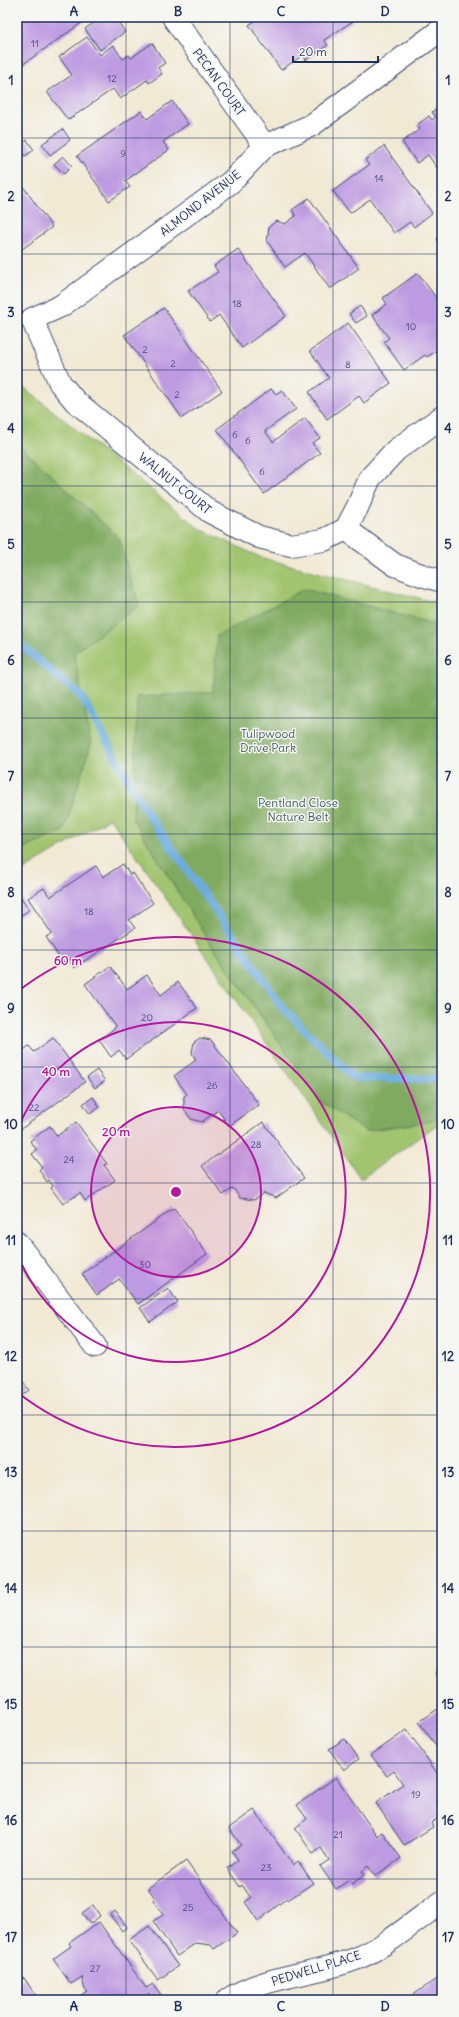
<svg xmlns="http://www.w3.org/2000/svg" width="459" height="2017" font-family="Delius,sans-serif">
<rect width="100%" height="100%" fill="#f6f6f2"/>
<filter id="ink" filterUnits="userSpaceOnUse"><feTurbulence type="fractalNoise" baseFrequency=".025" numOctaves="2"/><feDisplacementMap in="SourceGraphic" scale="8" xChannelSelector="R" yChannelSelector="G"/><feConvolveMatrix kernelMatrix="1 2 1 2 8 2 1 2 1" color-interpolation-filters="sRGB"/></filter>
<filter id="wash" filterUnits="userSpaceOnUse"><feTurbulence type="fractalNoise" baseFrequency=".012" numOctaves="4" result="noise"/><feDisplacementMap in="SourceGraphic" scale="16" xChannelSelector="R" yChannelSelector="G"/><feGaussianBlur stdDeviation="0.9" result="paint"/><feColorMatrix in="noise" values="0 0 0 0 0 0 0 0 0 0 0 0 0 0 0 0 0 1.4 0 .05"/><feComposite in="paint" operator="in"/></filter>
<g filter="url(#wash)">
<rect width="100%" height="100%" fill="#f2e9d4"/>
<path fill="#a1c46e" stroke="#5e7a66" d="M17,382L200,529L262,558L442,604V1121L361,1179L110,818L17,874Z"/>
<path fill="#80aa61" stroke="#4e6c60" d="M17,443L119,538L139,606L74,653L91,744L64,831L17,852Z
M304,589L442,626V1113L432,1121L365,1131L321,1102L209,942L133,819L137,697L213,692L217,636Z"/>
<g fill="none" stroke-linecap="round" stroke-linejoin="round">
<path stroke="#6bacdf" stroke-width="8" d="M17,642L81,696L146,811L284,1009L354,1078L439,1079L442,1076"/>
</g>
<g id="blocks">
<path fill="#bd9ae1" d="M24,17H90L19,67L17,64V22Z
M102,17H115L125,32L100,50L85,29Z
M260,17H287L290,22L298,17H350L353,21L324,40L328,45L306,60L303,55L281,70L249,25Z
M87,37L100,55L113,45L123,59L129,55L131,58L152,43L165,63L158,68L162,74L149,83L147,80L120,99L113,89L68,120L47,92L72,75L59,57Z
M172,101L188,124L163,142L169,150L125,181L130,187L109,201L77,156L141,111L147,119Z
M442,105V175L428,155L417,163L402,142L420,129L417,125L429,116L432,120L436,117L432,112Z
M63,129L70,140L50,155L42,144Z
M27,140L34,150L25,156L18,147Z
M384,146L432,213L414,227L410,222L394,233L370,199L350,213L333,191L369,165L365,160Z
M63,156L72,166L64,174L54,164Z
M17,178L52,227L17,253Z
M309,198L359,268L330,289L305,253L285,267L267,241L269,227L276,221L285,224L296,216L292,210Z
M442,235V245L437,239Z
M238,249L286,316L242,348L219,315L210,322L188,291L218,272L214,266Z
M418,273L442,306V347L427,357L425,355L404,370L384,342L389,338L372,315L387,304L383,298Z
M360,306L367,316L356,323L349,314Z
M164,308L222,391L182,418L124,335Z
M348,323L391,383L364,403L359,396L327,419L309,392L329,378L310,351Z
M271,389L276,394L282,390L296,409L265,431L273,442L305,418L320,438L312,443L320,453L264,494L217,429Z
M123,864L130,875L133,873L153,903L129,920L135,928L74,968L68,960L63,963L46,937L52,934L28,898L44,888L50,897L96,866L103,877Z
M17,891L29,910L17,918Z
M110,966L127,989L147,975L161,995L178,982L197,1008L126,1059L119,1050L111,1057L99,1040L116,1027L85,984Z
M53,1038L85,1082L17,1132V1055L29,1046L34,1052Z
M200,1038L211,1040L259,1105L229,1126L218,1110L202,1122L191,1119L184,1109V1096L187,1094L174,1076L196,1060L192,1053L194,1042Z
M97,1070L105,1081L95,1088L87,1077Z
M93,1097L100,1107L90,1114L83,1104Z
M76,1122L107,1164L104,1165L115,1180L85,1201L80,1193L63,1204L51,1188L53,1186L49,1180L47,1182L39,1170L42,1167L32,1154L37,1150L30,1141L50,1126L57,1136Z
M263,1122L304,1178L276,1198L264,1193L254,1200L240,1198L233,1188L223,1195L202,1166Z
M174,1208L207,1254L138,1304L119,1279L97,1295L82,1274Z
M168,1288L178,1302L150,1322L140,1308Z
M17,1373L29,1390L17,1399Z
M442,1668V1680L441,1681L435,1673Z
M442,1706V1754L419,1722Z
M407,1730L442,1780V1824L438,1818L431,1823L433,1827L404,1845L376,1803L403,1784L394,1771L387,1776L371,1755Z
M345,1739L359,1759L344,1770L329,1749Z
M336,1777L377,1836L382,1832L401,1858L375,1876L368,1866L362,1871L364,1875L352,1884L349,1880L336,1889L320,1866L329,1860L321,1848L313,1854L295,1828L307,1819L297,1805Z
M254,1810L293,1865L298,1861L313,1883L288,1900L287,1898L258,1921L245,1902L251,1898L242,1885L240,1887L227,1868L238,1860L232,1851L241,1845L229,1828Z
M186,1861L237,1933L214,1949L211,1945L196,1943L177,1956L153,1921L163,1915L153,1900L155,1898L148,1888Z
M93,1905L100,1916L90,1924L82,1913Z
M115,1911L127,1927L122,1931L110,1915Z
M99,1922L146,1988L153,1984L165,2000H154L149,1993L139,2000H74L87,1991L84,1987L82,1977L71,1984L53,1959L71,1946L69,1943Z
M149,1926L178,1966L158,1980L129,1940Z
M442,1975V2000H406Z
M24,1978L39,2000H17V1983Z"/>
</g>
</g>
<g filter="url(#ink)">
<use href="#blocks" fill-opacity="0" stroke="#3b4b70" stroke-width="1"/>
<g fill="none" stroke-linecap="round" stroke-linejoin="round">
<g stroke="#3b4b70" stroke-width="24">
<path id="street" d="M173,17L265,146
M32,319L60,383L75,401L210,512L259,537L291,545L324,540L346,529L357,508L370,478L396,450L442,417
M32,319L61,306L231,182L265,146L312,125L442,29
M346,529L395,565L424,576L442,581
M17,1243L95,1346
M227,2000C266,1975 315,1975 358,1958C387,1946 416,1920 442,1902"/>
</g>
<use href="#street" stroke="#fff" stroke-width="22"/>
</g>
</g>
<path fill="none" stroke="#1b2f5e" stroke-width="1" stroke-opacity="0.55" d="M126,17V2000M230,17V2000M333,17V2000M17,138H442M17,254H442M17,370H442M17,486H442M17,602H442M17,718H442M17,834H442M17,950H442M17,1067H442M17,1183H442M17,1299H442M17,1415H442M17,1531H442M17,1647H442M17,1763H442M17,1879H442"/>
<circle cx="176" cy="1192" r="85" fill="#b5179e" fill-opacity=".12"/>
<g fill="none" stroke="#b5179e" stroke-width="2">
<circle cx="176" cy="1192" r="85"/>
<path d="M17 1131A170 170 0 1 1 17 1253"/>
<path d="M17 992A255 255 0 1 1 17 1392"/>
</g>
<g text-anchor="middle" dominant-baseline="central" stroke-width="3" stroke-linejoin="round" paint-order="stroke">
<g font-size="10" fill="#444a7f">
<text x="35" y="43">11</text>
<text x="112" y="78">12</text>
<text x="123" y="153">9</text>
<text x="379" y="178">14</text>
<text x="237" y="303">18</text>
<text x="411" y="326">10</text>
<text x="145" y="349">2</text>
<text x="173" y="363">2</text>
<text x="348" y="364">8</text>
<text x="177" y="394">2</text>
<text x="235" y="434">6</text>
<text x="248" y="440">6</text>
<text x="262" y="471">6</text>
<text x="89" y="911">18</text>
<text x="147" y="1017">20</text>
<text x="212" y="1085">26</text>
<text x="34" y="1107">22</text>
<text x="256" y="1144">28</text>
<text x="69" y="1159">24</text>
<text x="145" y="1264">30</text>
<text x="416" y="1794">19</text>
<text x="338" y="1834">21</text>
<text x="266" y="1867">23</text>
<text x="188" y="1907">25</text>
<text x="95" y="1968">27</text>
</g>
<g font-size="12" fill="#1b2f5e" stroke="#f6f6f2">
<text transform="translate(219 82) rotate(54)">PECAN COURT</text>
<text transform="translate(200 203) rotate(-38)">ALMOND AVENUE</text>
<text transform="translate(175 483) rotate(39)">WALNUT COURT</text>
<text transform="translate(316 1968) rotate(-17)">PEDWELL PLACE</text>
</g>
<g font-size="12" fill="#435c63" stroke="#f6f6f2">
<text x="268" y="733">Tulipwood<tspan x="268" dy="14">Drive Park</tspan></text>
<text x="298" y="802">Pentland Close<tspan x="298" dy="14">Nature Belt</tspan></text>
</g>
</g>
<circle cx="176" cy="1192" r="6" fill="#b5179e" stroke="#f6f6f2" stroke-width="2"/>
<g font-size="12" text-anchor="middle" font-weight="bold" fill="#b5179e" stroke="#f6f6f2" stroke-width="3" stroke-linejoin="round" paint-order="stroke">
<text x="68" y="965">60 m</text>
<text x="56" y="1076">40 m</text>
<text x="116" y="1136">20 m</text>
</g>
<rect width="459" height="2017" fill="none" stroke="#f6f6f2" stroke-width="44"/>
<path d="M293 56v6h85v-6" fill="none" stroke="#1b2f5e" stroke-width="2"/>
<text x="299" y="56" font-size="12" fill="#1b2f5e" stroke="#f6f6f2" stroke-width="3" paint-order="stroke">20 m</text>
<rect x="22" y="22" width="415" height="1973" fill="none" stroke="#1b2f5e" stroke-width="1.5"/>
<g font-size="13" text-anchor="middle" font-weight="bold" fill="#1b2f5e">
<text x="74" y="16">A</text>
<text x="178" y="16">B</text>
<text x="281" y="16">C</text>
<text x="385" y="16">D</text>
<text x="11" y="85">1</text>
<text x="448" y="85">1</text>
<text x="11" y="201">2</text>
<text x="448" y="201">2</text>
<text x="11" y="317">3</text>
<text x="448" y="317">3</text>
<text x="11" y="433">4</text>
<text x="448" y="433">4</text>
<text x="11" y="549">5</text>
<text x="448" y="549">5</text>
<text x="11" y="665">6</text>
<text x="448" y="665">6</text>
<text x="11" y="781">7</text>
<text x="448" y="781">7</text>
<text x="11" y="897">8</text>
<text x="448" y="897">8</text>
<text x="11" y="1013">9</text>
<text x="448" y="1013">9</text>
<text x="11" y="1129">10</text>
<text x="448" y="1129">10</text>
<text x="11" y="1245">11</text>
<text x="448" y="1245">11</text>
<text x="11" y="1361">12</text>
<text x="448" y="1361">12</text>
<text x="11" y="1477">13</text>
<text x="448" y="1477">13</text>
<text x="11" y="1593">14</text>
<text x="448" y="1593">14</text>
<text x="11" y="1709">15</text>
<text x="448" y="1709">15</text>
<text x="11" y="1825">16</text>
<text x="448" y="1825">16</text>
<text x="11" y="1942">17</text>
<text x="448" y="1942">17</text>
<text x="74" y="2011">A</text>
<text x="178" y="2011">B</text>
<text x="281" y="2011">C</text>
<text x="385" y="2011">D</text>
</g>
</svg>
